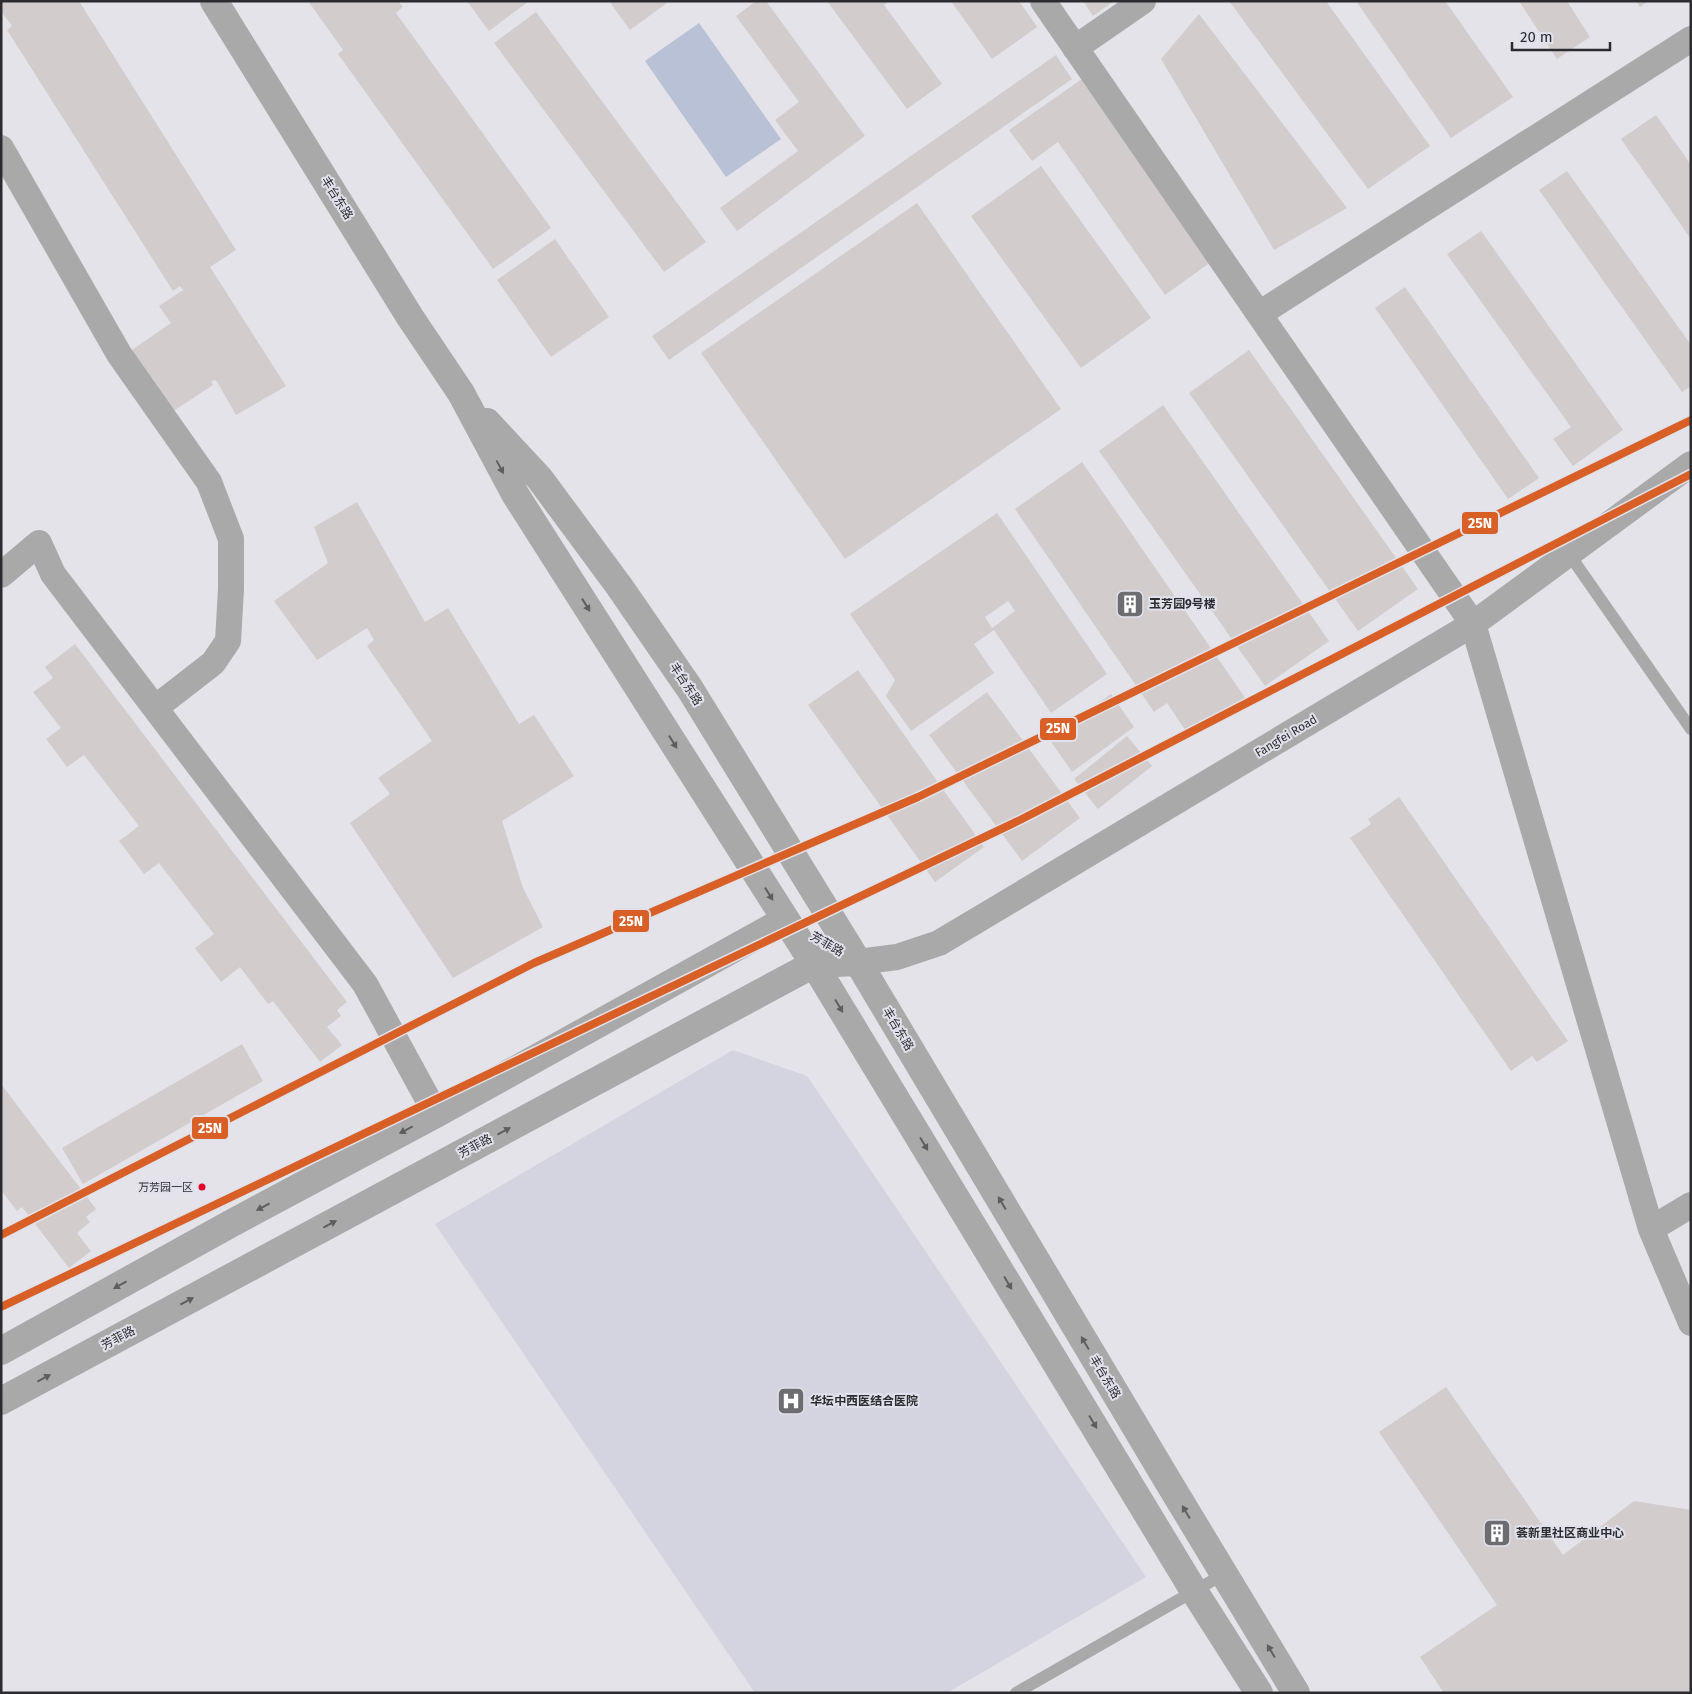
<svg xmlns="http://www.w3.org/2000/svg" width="1692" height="1694" font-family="'Fira Sans','Noto Sans SC',sans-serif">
<rect width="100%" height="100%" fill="#e3e3e9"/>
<path fill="#d4d4e0" d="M733,1050L807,1076L1146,1577L947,1693H755L435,1224Z"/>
<path fill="#b8c1d6" d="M699,23L781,139L726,177L645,61Z"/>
<path fill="#d2cccd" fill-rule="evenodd" d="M1,1H79L236,250L210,267L286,386L236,415L216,380L211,381L213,385L169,414L132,350L171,323L159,306L183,290L180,286L173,291L7,30L12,26L1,11Z
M308,1H398L403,7L396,13L551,228L493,269L338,54L343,50Z
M467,1H529L489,31Z
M609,1H665L667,3L630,30Z
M756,1H766L865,136L737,231L720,208L798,151L775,120L799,102L736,16Z
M827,1H889L884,5L942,84L907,109Z
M951,1H1019L1037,27L992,59Z
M1083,1H1114L1093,16Z
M1229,1H1326L1430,146L1368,189Z
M1356,1H1445L1513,97L1451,138Z
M1519,1H1567L1590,37L1557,59Z
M1636,1H1648L1640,7Z
M536,12L706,242L664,272L494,43Z
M1199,14L1347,208L1274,250L1161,59Z
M1056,55L1072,79L669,360L652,336Z
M1082,79L1211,262L1165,295L1058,142L1032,161L1009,130Z
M1656,115L1691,165V239L1621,139Z
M1041,166L1151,318L1081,368L971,216Z
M1567,171L1691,345V386L1682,392L1539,190Z
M917,203L1061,409L845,559L701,353Z
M1481,231L1623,430L1573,466L1553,439L1571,427L1447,254Z
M555,239L609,317L551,357L497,280Z
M1405,287L1539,478L1508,499L1375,308Z
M1249,350L1418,589L1358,631L1189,393Z
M1163,405L1329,641L1265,686L1099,451Z
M1082,462L1246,699L1190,737L1167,703L1154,712L1015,509Z
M357,502L425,622L448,608L519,724L534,715L574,776L502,821L523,888L543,927L453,978L350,823L390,794L378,778L432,741L367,646L374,640L367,628L317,660L274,601L328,563L314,527Z
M997,513L1107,674L1051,713L994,630L974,644L994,673L911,731L886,696L895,680L850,614ZM1008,601L1015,611L992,628L985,617Z
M75,644L347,1002L337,1010L341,1016L327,1027L342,1045L320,1062L273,1001L268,1004L240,967L221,982L195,948L214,934L159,863L144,874L119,841L139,826L84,755L67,767L46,739L61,728L33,692L53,678L45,667Z
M858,670L984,847L935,882L808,705Z
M987,692L1080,818L1022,861L929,735Z
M1111,694L1134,727L1072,772L1049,739Z
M1127,736L1152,766L1098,809L1074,779Z
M1399,797L1568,1041L1537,1062L1532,1056L1511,1071L1350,838L1371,824L1368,819Z
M242,1044L263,1081L83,1184L62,1148Z
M1,1084L96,1209L86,1217L90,1222L77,1233L91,1251L69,1268L22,1207L17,1211L1,1190Z
M1446,1387L1563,1555L1634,1501L1691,1510V1693H1444L1420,1657L1497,1605L1379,1432Z"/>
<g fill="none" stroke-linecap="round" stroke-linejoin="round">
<path stroke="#aaa9aa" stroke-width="12" d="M1569,554L1691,729
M1016,1693L1224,1574"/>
<path stroke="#aaa9aa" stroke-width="26" d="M1043,1L1473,624L1651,1229L1691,1323
M1075,48L1143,1
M1,148L119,354L209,482L231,539V589L228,641L213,663L155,708
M1259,314L1691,39
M1,575L39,543L53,574L365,984L436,1114
M858,962L897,957L939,943L1473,624L1691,464
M1651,1229L1691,1205"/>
<path stroke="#aaa9aa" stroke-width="28" d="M214,1L410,317L461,393L515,494L814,964L1194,1591L1259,1693
M487,422L540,479L619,586L690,689L858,962L1169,1483L1296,1693
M1,1351L232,1223L436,1114L785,920
M1,1401L814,964L858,962"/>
<g stroke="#e1e1eb" stroke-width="11">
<path id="metro-1" d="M1,1235L534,963L918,797L1691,420
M1,1307L1020,820L1691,474"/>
</g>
<use href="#metro-1" stroke="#d85f26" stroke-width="8"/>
</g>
<defs><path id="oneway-solid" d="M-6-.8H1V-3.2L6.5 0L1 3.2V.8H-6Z" transform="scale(1.25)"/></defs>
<g fill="#5e5e61">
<use href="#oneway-solid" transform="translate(500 467) rotate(62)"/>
<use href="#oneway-solid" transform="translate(586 605) rotate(58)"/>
<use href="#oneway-solid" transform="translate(673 742) rotate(58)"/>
<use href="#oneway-solid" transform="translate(769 894) rotate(58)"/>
<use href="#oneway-solid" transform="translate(839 1006) rotate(59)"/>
<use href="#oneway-solid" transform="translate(406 1130) rotate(152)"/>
<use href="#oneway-solid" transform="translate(504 1131) rotate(-28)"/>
<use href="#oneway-solid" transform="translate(924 1144) rotate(59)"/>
<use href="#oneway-solid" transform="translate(1002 1203) rotate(-121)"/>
<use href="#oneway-solid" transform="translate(263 1207) rotate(152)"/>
<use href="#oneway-solid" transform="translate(330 1224) rotate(-28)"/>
<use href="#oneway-solid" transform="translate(1008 1283) rotate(59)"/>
<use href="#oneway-solid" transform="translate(120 1285) rotate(151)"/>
<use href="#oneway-solid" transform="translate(187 1301) rotate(-28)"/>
<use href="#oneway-solid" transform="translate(1085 1343) rotate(-121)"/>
<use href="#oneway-solid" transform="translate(44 1378) rotate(-28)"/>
<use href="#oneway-solid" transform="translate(1093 1422) rotate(59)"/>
<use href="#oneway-solid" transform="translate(1186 1512) rotate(-121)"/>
<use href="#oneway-solid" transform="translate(1271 1651) rotate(-121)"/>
</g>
<defs>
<g id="building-square" transform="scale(1.4375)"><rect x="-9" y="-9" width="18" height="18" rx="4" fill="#6c6c71" stroke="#e1e1eb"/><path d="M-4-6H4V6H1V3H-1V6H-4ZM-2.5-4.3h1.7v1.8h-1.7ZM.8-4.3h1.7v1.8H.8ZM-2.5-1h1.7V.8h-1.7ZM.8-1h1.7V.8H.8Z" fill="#fff"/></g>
<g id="hospital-square" transform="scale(1.4375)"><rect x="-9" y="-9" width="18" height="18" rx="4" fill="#6c6c71" stroke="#e1e1eb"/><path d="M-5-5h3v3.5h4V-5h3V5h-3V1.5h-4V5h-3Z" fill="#fff"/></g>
</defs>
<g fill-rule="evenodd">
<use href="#building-square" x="1130" y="604"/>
<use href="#hospital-square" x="791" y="1401"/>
<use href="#building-square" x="1497" y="1533"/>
</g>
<circle fill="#e4002b" stroke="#e1e1eb" stroke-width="2" cx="202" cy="1187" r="4.5"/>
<g text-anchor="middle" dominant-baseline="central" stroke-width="4" stroke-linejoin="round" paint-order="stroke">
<g font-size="11" fill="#2c2c30" stroke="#e1e1eb" text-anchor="end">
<text x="193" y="1187">万芳园一区</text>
</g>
<g font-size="12" fill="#2c2c30" stroke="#e1e1eb">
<text transform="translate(337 198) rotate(58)">丰台东路</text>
<text transform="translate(686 684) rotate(57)">丰台东路</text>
<text transform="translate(1286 736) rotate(-31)">Fangfei Road</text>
<text transform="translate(827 944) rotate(30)">芳菲路</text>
<text transform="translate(898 1029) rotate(59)">丰台东路</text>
<text transform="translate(475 1146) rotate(-28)">芳菲路</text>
<text transform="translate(118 1338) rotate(-28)">芳菲路</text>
<text transform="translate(1105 1377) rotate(59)">丰台东路</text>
</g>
<g font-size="12" font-weight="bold" fill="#2c2c30" stroke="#e1e1eb" text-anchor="start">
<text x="1149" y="604">玉芳园9号楼</text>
<text x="810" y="1401">华坛中西医结合医院</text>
<text x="1516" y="1533">荟新里社区商业中心</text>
</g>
</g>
<g stroke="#e1e1eb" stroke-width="2">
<rect x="1461" y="511" width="38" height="24" rx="5" fill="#d85f26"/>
<rect x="1039" y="717" width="38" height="24" rx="5" fill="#d85f26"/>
<rect x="612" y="909" width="38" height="24" rx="5" fill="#d85f26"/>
<rect x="191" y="1116" width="38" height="24" rx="5" fill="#d85f26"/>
</g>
<g font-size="14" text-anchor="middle" font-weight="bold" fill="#fff">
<text x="1480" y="528">25N</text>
<text x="1058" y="733">25N</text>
<text x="631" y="926">25N</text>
<text x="210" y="1133">25N</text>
</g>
<rect width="1692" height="1694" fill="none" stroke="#2c2c30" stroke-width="5"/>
<path d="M1512 42v8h98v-8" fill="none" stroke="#2c2c30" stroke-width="2.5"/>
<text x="1520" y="42" font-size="15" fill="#2c2c30" stroke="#e1e1eb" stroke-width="4" paint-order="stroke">20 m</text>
</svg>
